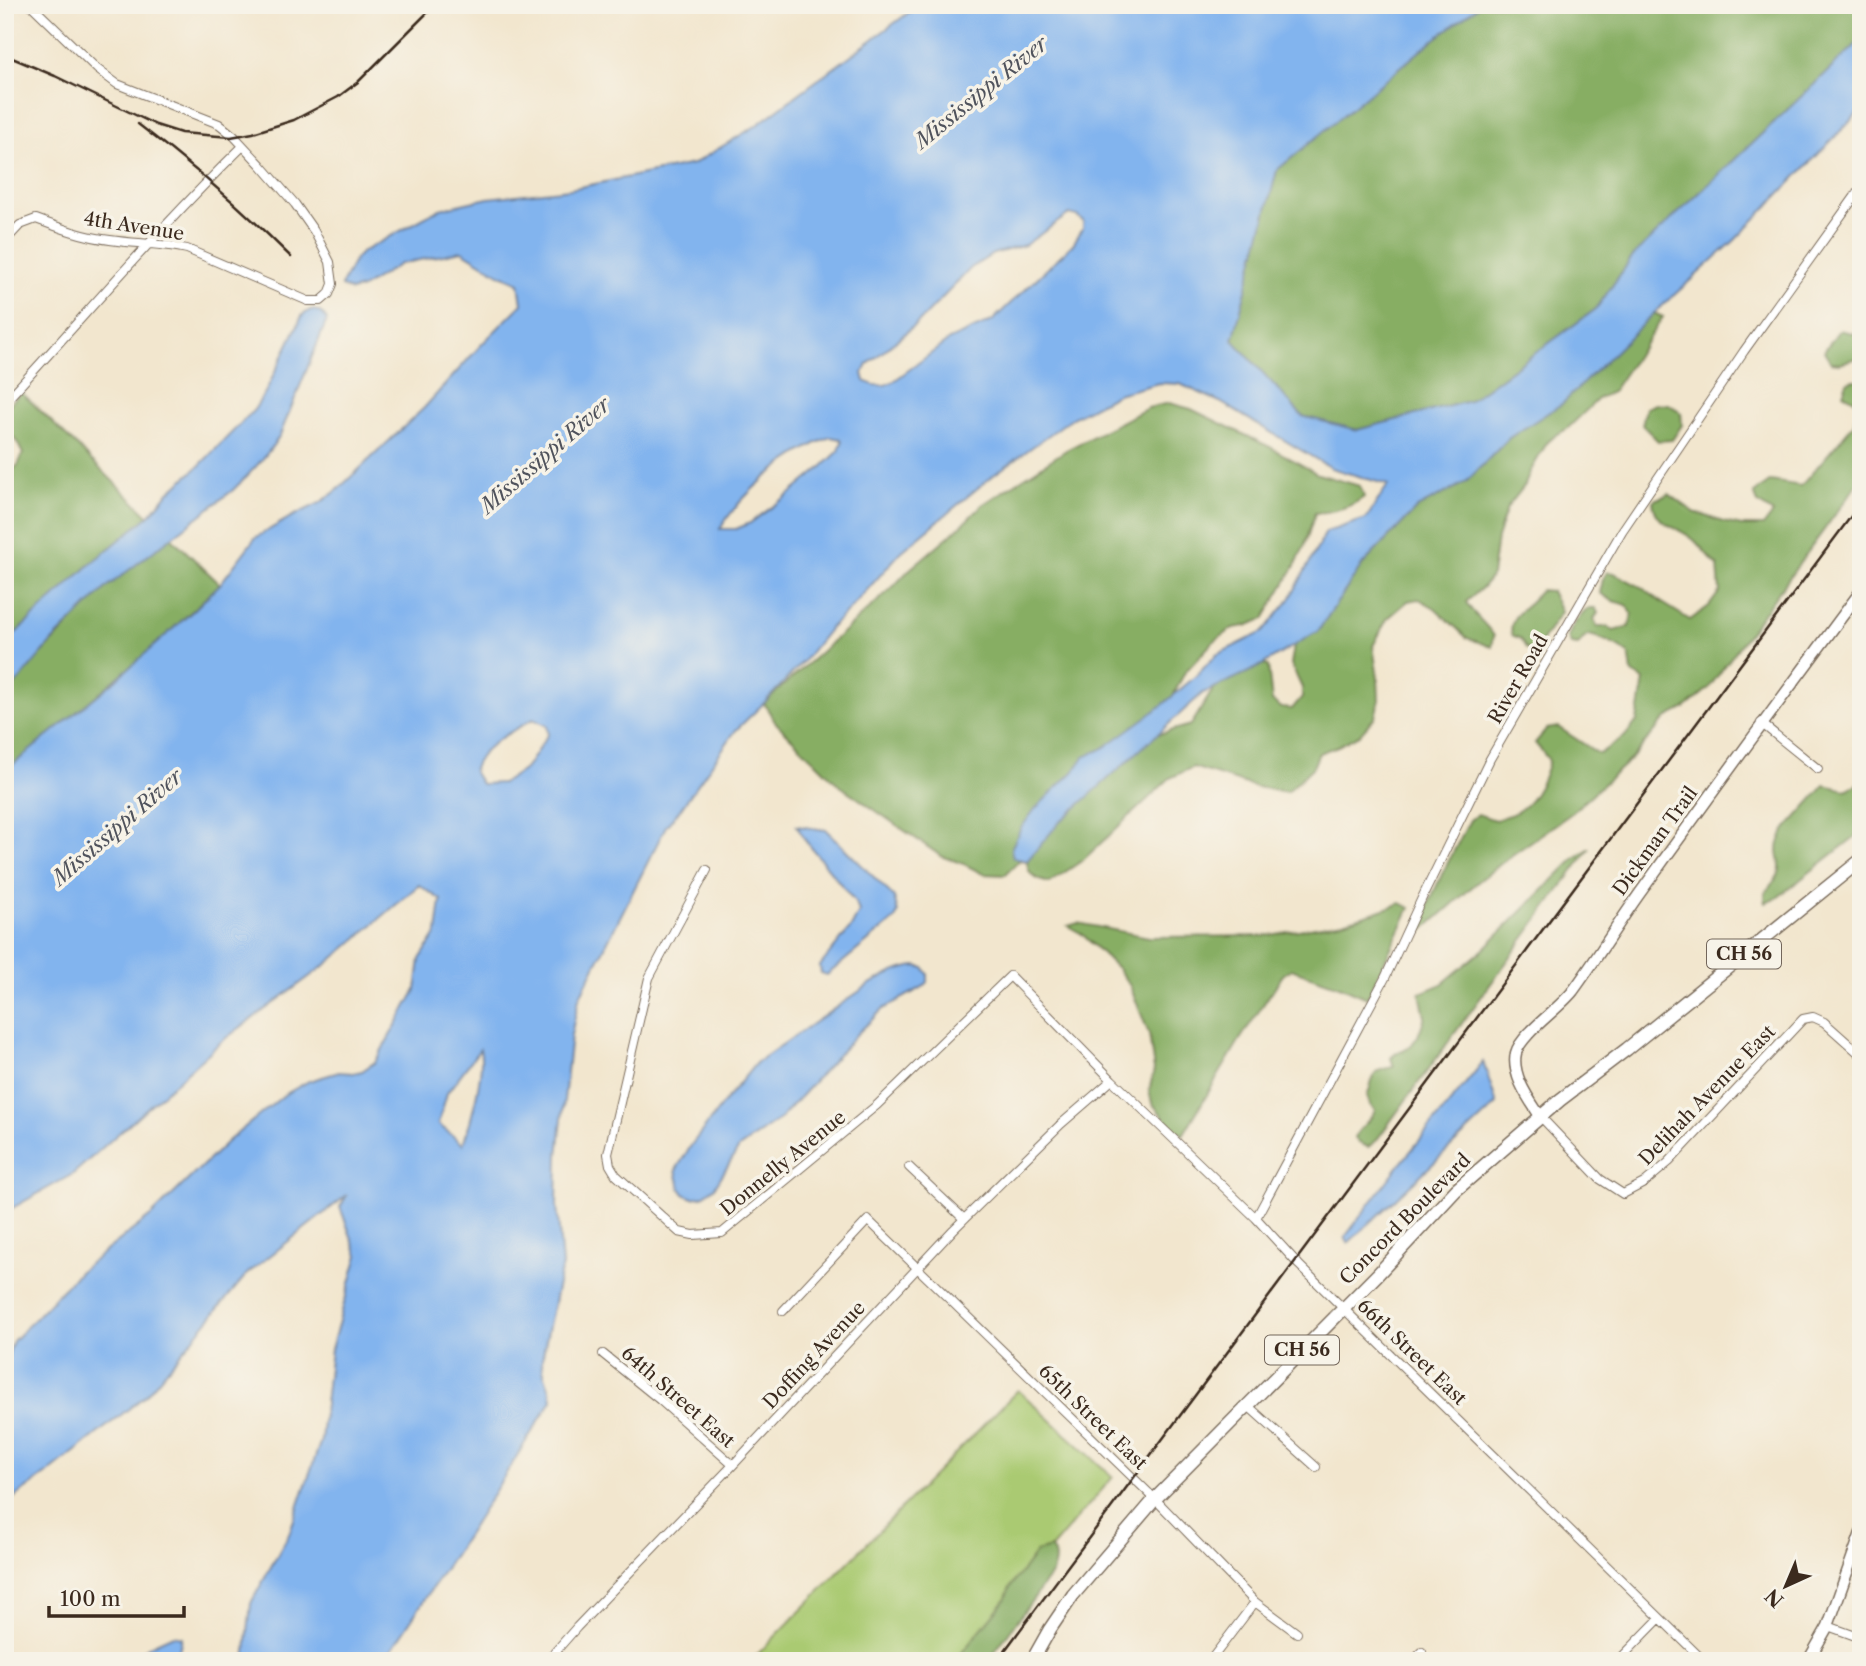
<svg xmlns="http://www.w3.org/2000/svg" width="1866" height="1666" font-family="'Libre Caslon Text',serif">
<rect width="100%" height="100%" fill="#f7f3e8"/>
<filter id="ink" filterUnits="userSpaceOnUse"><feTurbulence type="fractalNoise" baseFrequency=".0143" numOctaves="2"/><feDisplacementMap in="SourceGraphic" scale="14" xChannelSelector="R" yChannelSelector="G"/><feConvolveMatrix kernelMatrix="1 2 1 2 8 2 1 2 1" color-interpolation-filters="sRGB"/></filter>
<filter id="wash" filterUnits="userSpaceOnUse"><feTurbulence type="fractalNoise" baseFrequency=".00686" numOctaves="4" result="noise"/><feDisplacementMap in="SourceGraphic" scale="28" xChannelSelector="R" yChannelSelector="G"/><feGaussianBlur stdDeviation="1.57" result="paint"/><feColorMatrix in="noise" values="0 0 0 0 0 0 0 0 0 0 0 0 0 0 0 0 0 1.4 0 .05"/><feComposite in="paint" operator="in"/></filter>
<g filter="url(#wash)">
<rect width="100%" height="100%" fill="#f2e6ce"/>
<path fill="#aaca72" stroke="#727a48" stroke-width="2" d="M1018,1390L1113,1477L1035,1567L965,1661H751Z"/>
<path fill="#87ae64" stroke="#616c41" stroke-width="2" d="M1480,5H1861V40L1634,255L1596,309L1469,401L1357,430L1302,416L1233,340L1277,170L1432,41Z
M1654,313L1663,317L1612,392L1599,398L1567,429L1556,435L1547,443L1530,472L1525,485L1507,508L1497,538L1492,575L1483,587L1466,602C1474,616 1486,623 1494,636L1492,647L1467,638L1435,608L1419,599L1408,601L1387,619L1373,646L1378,678L1379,700L1375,717L1359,735L1338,746L1319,753L1313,767L1287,792L1256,787L1193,767L1170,778L1083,860L1049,883C1036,879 1027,876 1027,861L1020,860L1005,875L983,874L964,864L941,856L839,785L775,722L764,703L891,589L909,570L963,524L982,505L1066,450L1148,408L1169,403L1191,409L1270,447L1318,474L1360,486L1364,497C1350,508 1332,512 1315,513L1304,547L1296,564L1264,619L1246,626L1233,628L1213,642L1185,672L1150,741L1156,735L1191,725L1214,688L1263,664L1268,666L1272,701L1282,708L1292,709L1302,697V688L1291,664L1294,645L1318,631L1363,564L1417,508L1466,482L1509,438L1563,403Z
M1839,330L1861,335V357L1840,363L1831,362L1824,351Z
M1853,380H1861V479L1708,689L1684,709L1666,718L1632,758L1569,815L1512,855L1479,881L1412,940L1443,872L1470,820L1478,814L1495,820C1504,817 1513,815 1521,809C1535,799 1545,777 1549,760L1535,743L1547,729L1558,727L1599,754L1625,736L1637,721L1644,680L1632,673C1631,668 1631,660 1629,655C1625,649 1593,633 1587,636C1583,638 1581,642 1578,645L1571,644L1568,638C1571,627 1580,615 1589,608H1595L1598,613L1594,619L1597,627H1607L1613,631L1629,627L1632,614L1627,605L1613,601L1600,593L1603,579L1607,572L1614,573L1643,588L1661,602L1690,620L1709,606L1720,591L1718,566C1709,558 1703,549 1695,541C1679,525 1655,528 1653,501L1669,494L1694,512L1723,522L1742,526H1763L1773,513L1758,503L1754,493L1771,481L1801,486L1854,424L1859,403L1843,393L1847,382Z
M21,392L149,516L95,560L5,643V477L18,465L23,454L16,440L5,428V409Z
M1656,404H1668L1681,412L1682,425L1672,440L1658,441L1642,425L1646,408Z
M171,537L220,584C152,651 79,711 5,771V697L28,668L81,612L107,587Z
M1540,590L1551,591L1561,612L1535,651L1526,648L1521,639L1512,635C1508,616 1522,612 1533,600C1535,597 1537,593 1540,590Z
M1861,782V832L1777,898L1766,903C1761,889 1775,885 1779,873C1782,865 1778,858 1778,850C1778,843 1782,834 1786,829L1825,785L1846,790Z
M1590,848L1376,1141L1368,1147L1359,1143L1355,1138C1358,1127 1372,1121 1375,1110L1370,1105L1367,1096C1372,1087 1370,1073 1382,1070C1386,1068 1390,1068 1394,1067L1391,1058C1398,1050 1402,1051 1410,1047L1418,1036L1425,1017L1420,993L1442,984L1485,948L1575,858Z
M1401,903L1410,908L1367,998L1342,987L1291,969L1283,975L1239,1041L1183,1135L1170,1125L1152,1103L1149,1091L1154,1070L1149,1034L1130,986L1118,969L1082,934L1068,926L1078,923L1149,937L1265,936L1343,922L1376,912Z
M1051,1548C1057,1557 1055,1564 1052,1573L988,1661H955L1005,1600L1009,1589L1036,1552Z"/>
<path fill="#82b4ee" stroke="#5e6f86" stroke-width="2" fill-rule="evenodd" d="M919,5H1480L1432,41L1277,170L1233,340L1302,416L1357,430L1469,401L1596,309L1634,255L1861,40V110L1734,241L1652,315L1563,403L1509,438L1466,482L1417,508L1363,564L1318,631L1255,669L1203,693L1058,824L1027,861L1013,858L1011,849L1021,828L1035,809L1074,771L1084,757L1102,749L1160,707L1197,675L1216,655L1263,632L1290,599L1326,532L1366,519L1388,485L1331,468L1220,402L1180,384L1159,383L1117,394L1072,418L991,477L901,552L849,610L830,628L803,662L764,703L736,730L679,811L666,826L579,998L571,1035L558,1156L557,1205L562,1265L542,1359C541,1374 551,1386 552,1400L471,1529L384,1661H245L251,1603L289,1534L321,1440L331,1349L358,1255L340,1207L347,1195L247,1274L146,1395L48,1473L5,1504V1365L13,1341L80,1271L152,1215L228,1141L284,1095L309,1081L339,1072L353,1073L362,1071L375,1062L416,990L420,959L437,933L441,900L419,885L328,963L222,1041L73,1174L5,1212V771L111,684L194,610L220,584L255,538L291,517L320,503L335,492L424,408L482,344L522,304L519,283L499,274L462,251L400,264L362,288L351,291L341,286L355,259L362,252L440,209L488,198L570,189L693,164L754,127ZM1069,214L1077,216L1083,221V228L1073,244L992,321L949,340L894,381C884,387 875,387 865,381L863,373L867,365L922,319L971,268L993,254L1025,245ZM830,437L841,439L842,442L839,451L821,468L790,494L750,523L736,529H720C743,491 789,454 830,437ZM533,719L547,726L548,734L526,768L503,783L481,784L473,771C482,744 510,733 533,719ZM480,1049C485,1070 471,1122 463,1144L438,1124L447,1093Z
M310,310C319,310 322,313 327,320L280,435C267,456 251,473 233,490L107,587L54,639L5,697V643L95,560L149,516L167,494L199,466L254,410L266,391L302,316Z
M797,826L826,830L894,897L898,913L895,919L827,975L821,973L820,966L852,926L859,912L856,903L805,840Z
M916,966L924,968L928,974V982L923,987L883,1009L856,1035L781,1118L739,1148L714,1188L703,1196L692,1198L684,1194L680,1188L676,1170L692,1144L725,1101L756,1063L870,984C885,976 899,968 916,966Z
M1483,1062L1497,1104L1348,1243L1345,1237L1397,1168Z
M173,1635L182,1637L178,1655L175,1661H130L151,1645Z"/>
</g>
<g filter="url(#ink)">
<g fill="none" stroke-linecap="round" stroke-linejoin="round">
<g stroke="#7b6c5c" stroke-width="10">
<path id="street" d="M5,241L20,225L36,219C60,228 84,237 110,240C136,244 161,243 187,249L308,301H321L329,294L333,284L330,262L314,231L295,204L261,165L234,136L219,124L117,84L97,69L31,5
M5,402C84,317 159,228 242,147
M1761,723L1818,769
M707,870L649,978L608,1154L610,1165L616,1175L679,1232L693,1235L722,1233L877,1105L1010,976L1112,1080L1256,1218L1299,1265L1704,1661
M1540,1116L1600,1179L1623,1194L1644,1183L1669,1162L1803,1019L1813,1017L1824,1022L1861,1055
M909,1167L964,1219
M1256,1218L1385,978L1422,898L1490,759L1622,531L1744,351L1861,188
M783,1311L868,1220L1155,1499L1255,1602L1297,1633
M603,1354L660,1400L733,1465
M1247,1405L1316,1467
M1828,1626L1861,1638
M547,1661L577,1627L733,1465L953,1230L1061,1124L1112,1080
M1210,1661L1255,1602
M1413,1661L1422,1652
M1618,1661L1660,1618"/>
</g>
<g stroke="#7b6c5c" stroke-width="13">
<path id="secondary" d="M1540,1116C1529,1099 1511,1075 1516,1053C1521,1034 1559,1009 1573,991C1598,957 1620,920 1645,886C1716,787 1788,689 1861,591
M1808,1661L1828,1626L1861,1533"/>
</g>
<g stroke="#7b6c5c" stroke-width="15">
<path id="primary" d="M1032,1661L1050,1629L1073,1595L1155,1499L1377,1275L1456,1190L1560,1100L1627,1049L1861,860"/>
</g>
<use href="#street" stroke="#fff" stroke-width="8"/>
<use href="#secondary" stroke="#fff" stroke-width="10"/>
<use href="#primary" stroke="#fff" stroke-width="12"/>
<path stroke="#3b2a1e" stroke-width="2.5" d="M5,55L55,76L156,125L181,133L231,137L253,133L294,120L338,97L358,82L435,5
M138,124C192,165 243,209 291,257
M997,1661L1861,503"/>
</g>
</g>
<g text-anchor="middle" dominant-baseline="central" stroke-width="7" stroke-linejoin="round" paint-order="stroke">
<g fill="#f7f3e8" stroke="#73665b" stroke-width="2">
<rect x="1707" y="939.5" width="74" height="29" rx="5"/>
<rect x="1265" y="1335.5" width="74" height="29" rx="5"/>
</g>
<g font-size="18" font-weight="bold" fill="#3b2a1e">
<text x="1744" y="954">CH 56</text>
<text x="1302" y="1350">CH 56</text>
</g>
<g font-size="19" fill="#3b2a1e" stroke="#f7f3e8">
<text transform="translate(134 226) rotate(9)">4th Avenue</text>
<text transform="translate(1518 679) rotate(-60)">River Road</text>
<text transform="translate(1655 841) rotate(-54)">Dickman Trail</text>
<text transform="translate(1707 1095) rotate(-46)">Delihah Avenue East</text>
<text transform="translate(783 1163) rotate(-39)">Donnelly Avenue</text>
<text transform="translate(1405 1219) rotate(-45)">Concord Boulevard</text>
<text transform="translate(1412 1352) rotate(44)">66th Street East</text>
<text transform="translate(814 1355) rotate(-47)">Doffing Avenue</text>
<text transform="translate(678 1397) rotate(41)">64th Street East</text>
<text transform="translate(1093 1417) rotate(44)">65th Street East</text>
</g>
<g font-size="21" font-style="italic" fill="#50535c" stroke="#f7f3e8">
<text transform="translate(981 92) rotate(-39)">Mississippi River</text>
<text transform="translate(545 455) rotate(-41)">Mississippi River</text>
<text transform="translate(117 827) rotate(-41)">Mississippi River</text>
</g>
</g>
<rect width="1866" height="1666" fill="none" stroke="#f7f3e8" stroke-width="28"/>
<g transform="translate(1786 1586) rotate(224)" stroke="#f7f3e8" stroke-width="5" paint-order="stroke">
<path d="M0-5L12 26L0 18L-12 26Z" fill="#3b2a1e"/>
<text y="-10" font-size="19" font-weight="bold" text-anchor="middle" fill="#3b2a1e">N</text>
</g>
<path d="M49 1606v10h135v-10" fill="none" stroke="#3b2a1e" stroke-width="3.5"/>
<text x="60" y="1606" font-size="21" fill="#3b2a1e" stroke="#f7f3e8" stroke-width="5" paint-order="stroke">100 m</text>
</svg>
